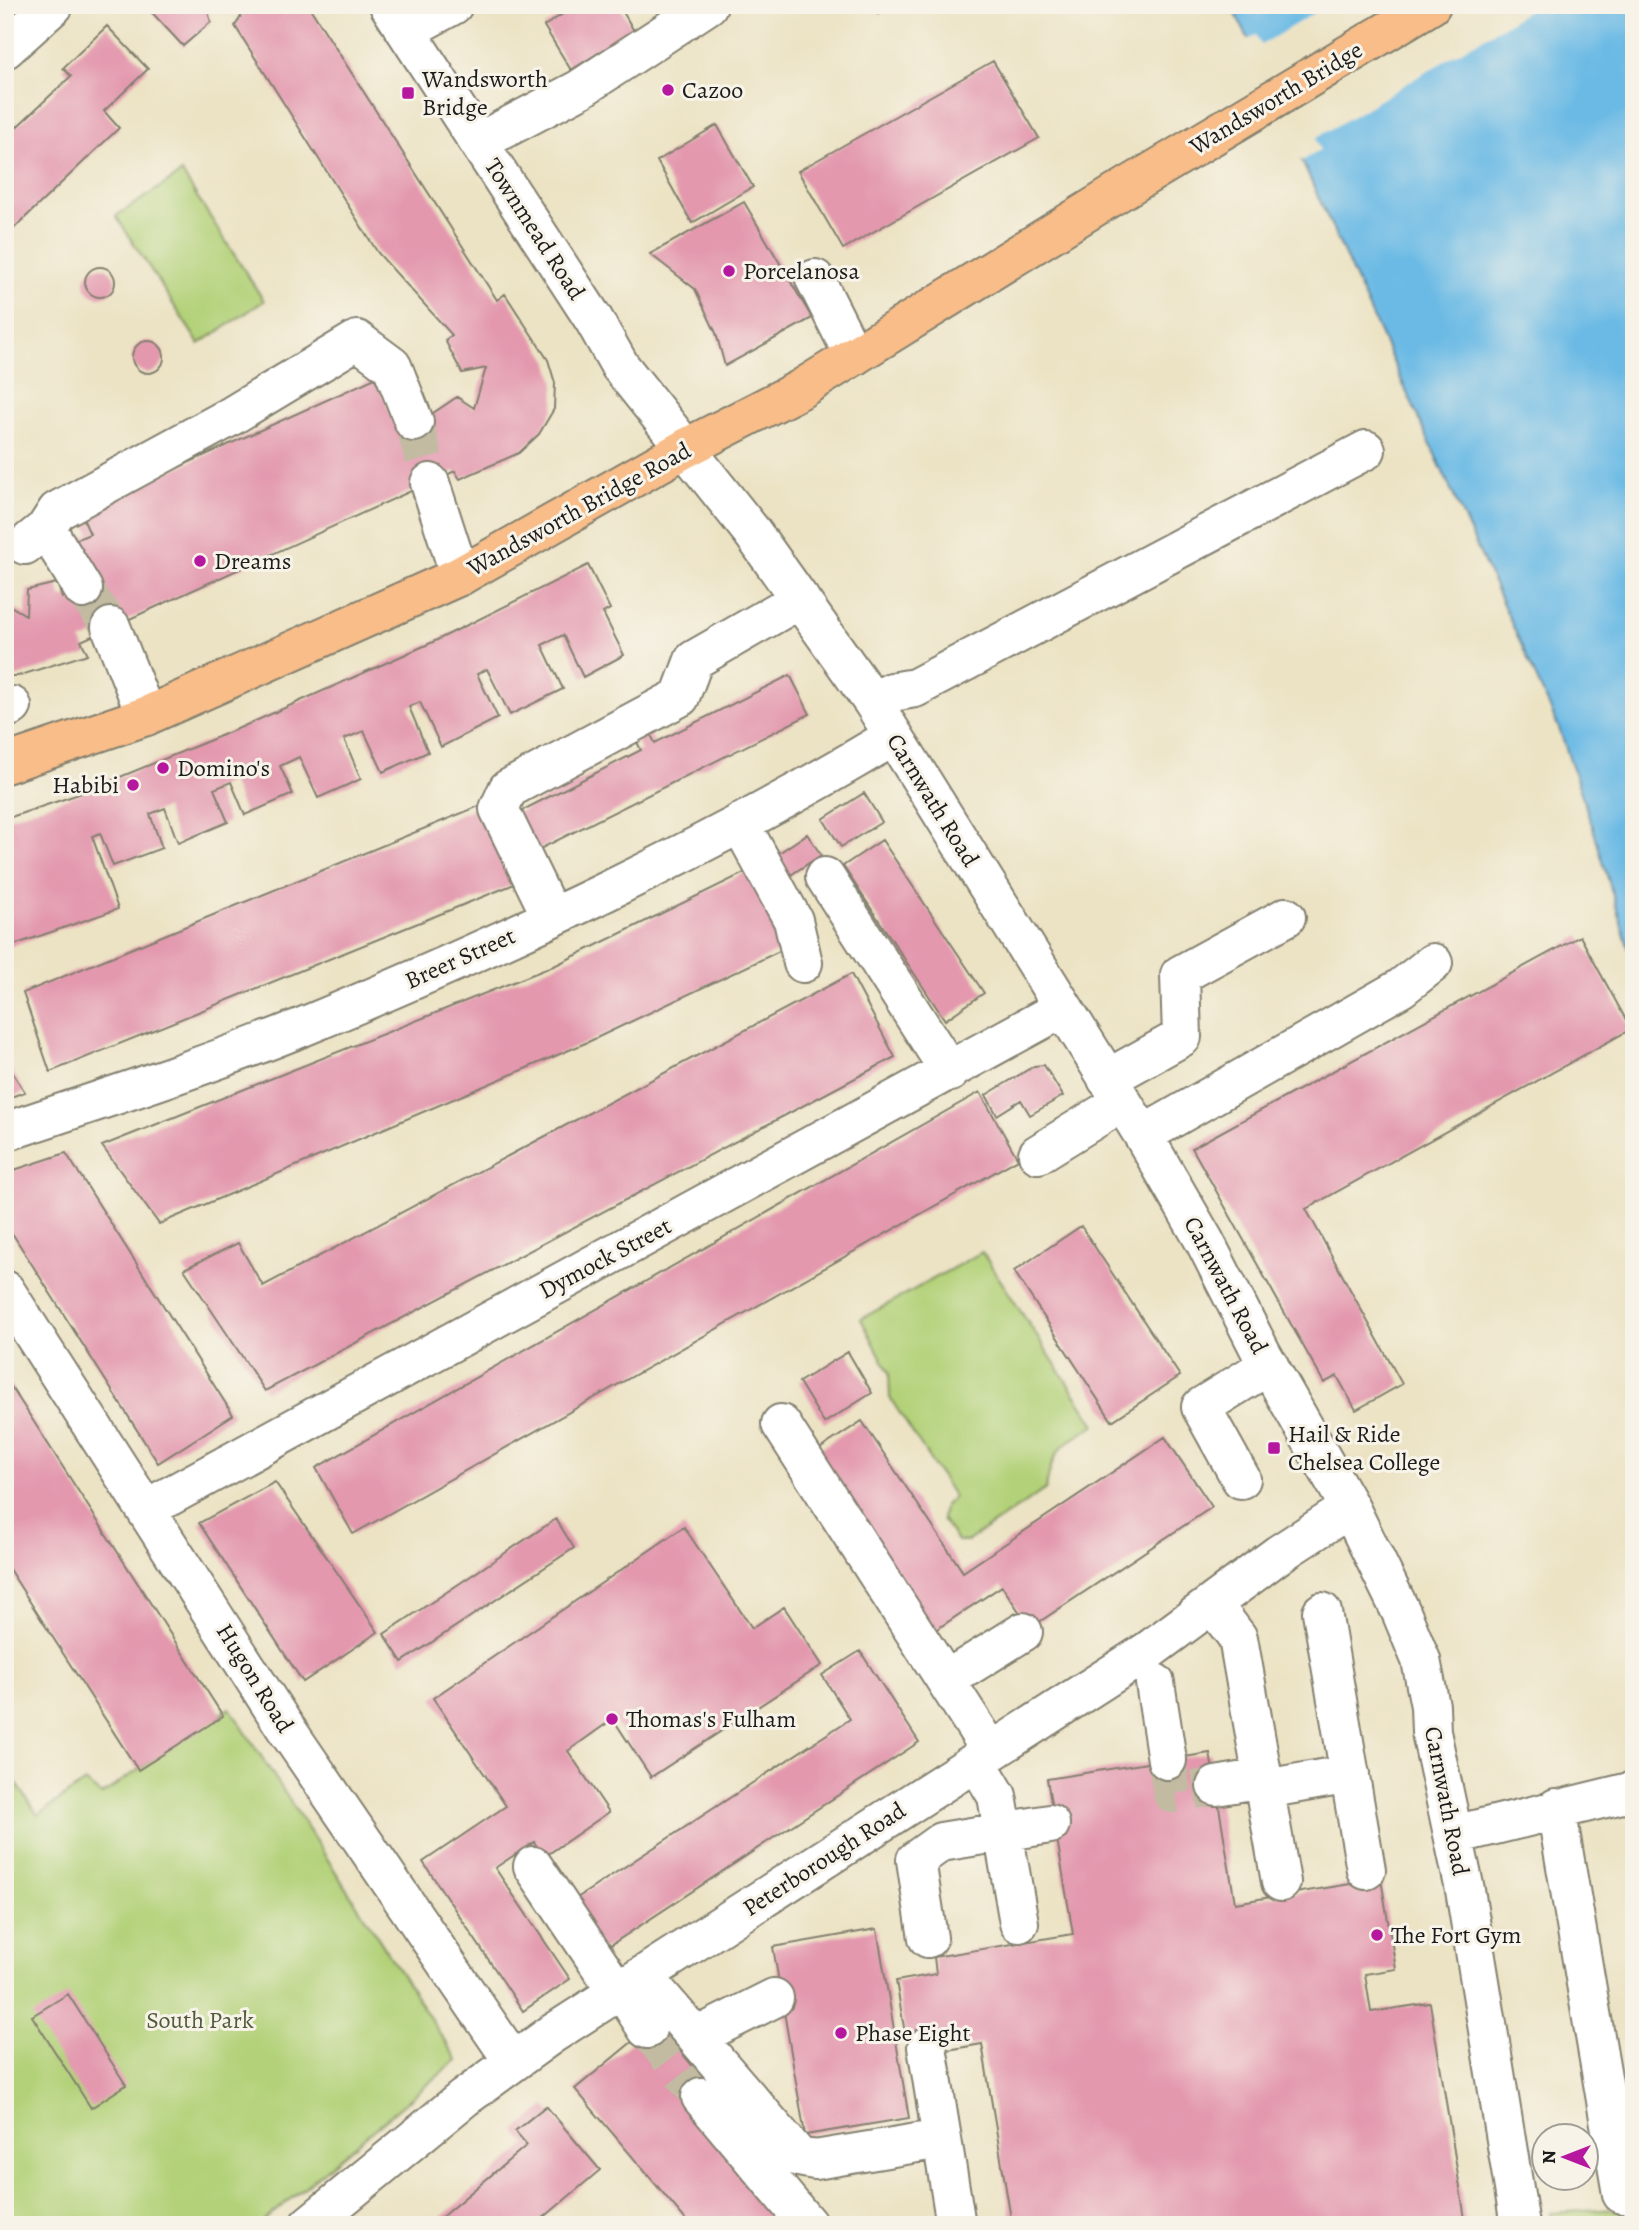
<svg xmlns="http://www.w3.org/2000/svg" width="1639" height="2230" font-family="Alegreya,serif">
<rect width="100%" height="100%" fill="#f7f3e8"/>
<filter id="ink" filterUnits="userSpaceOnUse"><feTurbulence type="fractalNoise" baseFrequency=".0143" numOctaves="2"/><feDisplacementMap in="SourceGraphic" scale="14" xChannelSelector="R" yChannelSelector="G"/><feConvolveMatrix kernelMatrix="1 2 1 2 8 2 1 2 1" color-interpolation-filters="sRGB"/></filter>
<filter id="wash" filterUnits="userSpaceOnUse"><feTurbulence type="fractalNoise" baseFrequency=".00686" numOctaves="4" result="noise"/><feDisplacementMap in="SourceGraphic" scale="28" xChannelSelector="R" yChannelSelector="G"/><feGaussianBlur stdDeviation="1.57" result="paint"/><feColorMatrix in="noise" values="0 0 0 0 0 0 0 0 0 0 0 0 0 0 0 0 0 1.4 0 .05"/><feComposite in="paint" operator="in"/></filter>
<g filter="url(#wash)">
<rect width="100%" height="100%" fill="#ece3c4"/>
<path fill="#b2d178" stroke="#67764a" stroke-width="2" d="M182,173L264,301L199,344L116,216Z
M982,1252L1095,1425C1061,1447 1053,1446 1046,1489L968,1541H957L942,1519L944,1506L954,1497L890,1398L889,1372L861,1319Z
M230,1708L457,2060L259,2225H5V1766L38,1815L85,1782L101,1795Z
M1634,2208V2225H1552L1550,2213Z"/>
<path fill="#6abae5" stroke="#436b80" stroke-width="2" d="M1231,5H1634V967L1593,828L1559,728L1302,161L1279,98Z"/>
<path fill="#ece3c4" d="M1327,5H1538L1316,138L1320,150L1302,161L1295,154L1276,99L1247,40L1256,35L1261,45Z"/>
<g id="blocks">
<path fill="#e398ae" d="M145,5H206L211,22L183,46Z
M248,5H308L497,300L505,294L548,360L555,383L554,409L539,434L519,453L460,479L455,471L81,641L88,654L18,676H5V603L26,615L27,590L57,583L62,598L95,583L75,540L90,534L80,512L375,378L398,429L430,415L457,397L474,408L486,368L462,373L445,340L452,335L378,253L235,26Z
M577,5H619L634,31L571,70L544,26Z
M874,5H895L878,14Z
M107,26L148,69L104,111L119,128L10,232L5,227V138L71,76L63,68Z
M993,61L1039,138L843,249L798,171Z
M717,125L753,187L692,223L657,161Z
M744,202L812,318L725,366L716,333L695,289L650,254Z
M85 282a15 15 0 1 1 30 0a15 15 0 1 1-30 0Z
M132 357a16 16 0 1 1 32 0a16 16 0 1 1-32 0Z
M588,565L610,609L603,613L624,655L583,677L563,635L542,645L563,689L510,715L487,669L477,674L498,718L441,747L420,702L409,707L428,752L383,772L364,731L344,739L361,779L318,798L299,757L280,766L293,794L245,815L231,782L214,789L228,822L178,843L165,808L150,814L162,848L113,866L100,833L92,836L118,909L5,948V819L76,795L235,730L433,642Z
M790,675L810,714L536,851L517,813L641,750L634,736L648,729L655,743Z
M864,793L882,822L841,847L823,819Z
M479,806L517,883L50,1072L23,993Z
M807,834L821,855L786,878L773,857Z
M882,840L984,993L945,1020L843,866Z
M752,869L790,946L588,1042L159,1224L102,1146L556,965Z
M1580,936L1631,1029L1306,1209L1402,1384L1356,1410L1337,1376L1324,1383L1192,1148Z
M851,974L895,1057L265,1391L184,1269L238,1243L263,1286Z
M5,1061L25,1092L5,1099Z
M1044,1065L1063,1096L1030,1115L1021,1100L997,1115L986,1095L1034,1066Z
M980,1092L1018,1159L353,1534L316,1468Z
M66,1153L233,1415L158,1463L5,1222V1173Z
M1081,1226L1180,1376L1112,1421L1014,1271Z
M848,1352L872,1393L824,1423L799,1382Z
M5,1377L223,1716L138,1770L5,1563Z
M862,1421L963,1572L1165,1437L1212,1507L1030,1628L1002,1586L934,1631L815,1452Z
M275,1482L378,1632L303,1682L199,1523Z
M556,1519L574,1548L402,1662L384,1634Z
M684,1527L752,1628L784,1607L822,1665L651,1777L613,1719L568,1751L609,1812L544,1857L534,1842L495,1868L570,1979L523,2011L423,1862L506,1806L433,1698Z
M860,1651L919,1742L603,1950L571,1902L850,1719L822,1675Z
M1210,1753L1235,1903L1381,1879L1396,1969L1365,1974L1371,2012L1430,2003L1466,2225H1012L982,2044L942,2051L940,2034L906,2039L896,1981L936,1974L934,1957L1073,1934L1047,1779Z
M877,1929L909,2118L805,2135L773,1947Z
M68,1994L126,2085L91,2108L32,2016Z
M656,2022L711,2088L796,2225H690L575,2089Z
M546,2106L600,2170L535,2225H432L527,2145L515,2131Z"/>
</g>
</g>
<g filter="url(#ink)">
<use href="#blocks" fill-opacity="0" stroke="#848070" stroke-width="2"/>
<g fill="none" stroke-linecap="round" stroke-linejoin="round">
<path stroke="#c2bba2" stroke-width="38" stroke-dasharray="38 19" stroke-linecap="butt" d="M414,422L430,483
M83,589L111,627
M1167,1760L1172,1794L1216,1786
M647,2029L701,2097"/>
<g stroke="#848070" stroke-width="42">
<path id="minor" d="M389,5L594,320L620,366L752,532L872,701L1143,1135L1205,1242L1262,1354L1350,1508L1401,1612L1421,1660L1430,1706L1431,1732L1465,1890L1520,2225
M407,30L453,5
M5,49L54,5
M479,142L580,89L708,5
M815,279L854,356
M430,483L460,576
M46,528L83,589
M25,545L46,528L57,511L228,418L357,340L392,366L414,422
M111,627L146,716
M872,701L892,692L915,688L1366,450
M5,708L12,706
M740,823L793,920L803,963
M825,877L950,1072
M551,916L499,809L508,789L680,697L694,660L800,599
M1107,1079L1182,1037L1180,975L1286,917
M5,1132C103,1099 204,1067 300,1028C503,944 706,850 894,736
M1143,1135L1401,988L1433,963
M1038,1154L1122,1102
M5,1290L283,1724L513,2061
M781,1424L991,1751
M1241,1479L1201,1407L1269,1365
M148,1508L1063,1008
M1212,1604L1238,1638L1281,1882
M1322,1612L1366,1870
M946,1680L1023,1632
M1155,1683L1167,1760
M976,1761L997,1796L1019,1923
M1216,1786L1263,1778
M1265,1789L1350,1774
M1556,1808L1622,2194
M1454,1835L1634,1791
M533,1866L619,1994
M928,1938L916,1860L941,1842L1050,1824
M644,1977L799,2157L815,2160L941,2139
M623,1991L647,2029
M696,2037L774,1998
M927,2047L956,2225
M701,2097L808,2225
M309,2225L464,2098L552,2034L1148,1651L1279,1554L1350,1508"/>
</g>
<g stroke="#848070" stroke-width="42">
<path id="major" d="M5,764L146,716L460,576L686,448L799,390L1122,190L1431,5"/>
</g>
<use href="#minor" stroke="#fff" stroke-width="38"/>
<use href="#major" stroke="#f8bd88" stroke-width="38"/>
</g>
</g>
<g fill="#b5179e" stroke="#f7f3e8" stroke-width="2.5">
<circle cx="668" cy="90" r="7"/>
<rect x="401" y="86" width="14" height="14" rx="3.5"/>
<circle cx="729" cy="271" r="7"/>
<circle cx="200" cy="561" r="7"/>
<circle cx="163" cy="768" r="7"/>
<circle cx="133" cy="785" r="7"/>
<rect x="1267" y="1441" width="14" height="14" rx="3.5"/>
<circle cx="612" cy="1719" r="7"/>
<circle cx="1377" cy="1935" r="7"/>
<circle cx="841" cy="2033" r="7"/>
</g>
<g text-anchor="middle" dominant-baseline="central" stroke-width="6" stroke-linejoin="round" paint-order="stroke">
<g font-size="24" fill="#1c1c1c" stroke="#f7f3e8" text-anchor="start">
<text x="422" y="79">Wandsworth<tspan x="422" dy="28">Bridge</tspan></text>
<text x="682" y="90">Cazoo</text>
<text x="743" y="271">Porcelanosa</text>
<text x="214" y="561">Dreams</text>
<text x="177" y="768">Domino's</text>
<text x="119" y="785" text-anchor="end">Habibi</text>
<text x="1288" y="1434">Hail &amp; Ride<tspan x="1288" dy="28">Chelsea College</tspan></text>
<text x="626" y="1719">Thomas's Fulham</text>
<text x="1391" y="1935">The Fort Gym</text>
<text x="855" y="2033">Phase Eight</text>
</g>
<g font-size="24" fill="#1c1c1c" stroke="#f7f3e8">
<text transform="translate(1276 98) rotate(-31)">Wandsworth Bridge</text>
<text transform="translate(535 229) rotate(57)">Townmead Road</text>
<text transform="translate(579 509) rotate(-29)">Wandsworth Bridge Road</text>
<text transform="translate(933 800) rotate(58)">Carnwath Road</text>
<text transform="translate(460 958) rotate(-24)">Breer Street</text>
<text transform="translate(605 1258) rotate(-28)">Dymock Street</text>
<text transform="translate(1226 1285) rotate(62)">Carnwath Road</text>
<text transform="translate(255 1678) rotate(58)">Hugon Road</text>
<text transform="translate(1447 1801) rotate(79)">Carnwath Road</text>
<text transform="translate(824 1859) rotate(-33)">Peterborough Road</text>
</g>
<g font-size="24" fill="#505b3c" stroke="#f7f3e8">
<text x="200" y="2020">South Park</text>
</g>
</g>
<rect width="1639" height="2230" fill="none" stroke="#f7f3e8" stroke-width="28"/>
<g transform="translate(1565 2157) rotate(270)"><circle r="33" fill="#f7f3e8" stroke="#9f9d96" stroke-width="2"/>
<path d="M0-5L12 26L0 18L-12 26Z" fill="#b5179e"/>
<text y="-10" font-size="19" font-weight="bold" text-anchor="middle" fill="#1c1c1c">N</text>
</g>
</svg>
